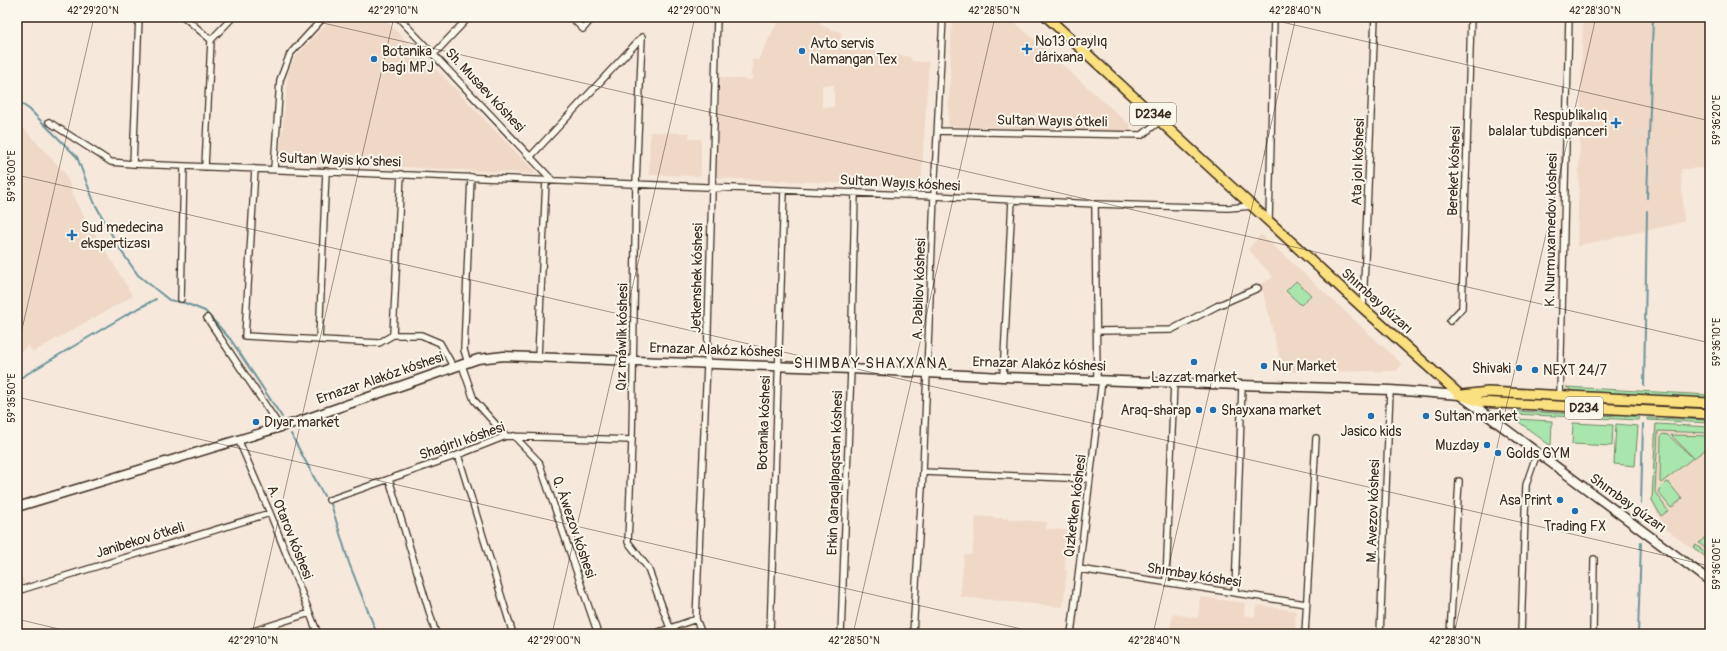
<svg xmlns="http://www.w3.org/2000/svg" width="1727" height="651" font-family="Pangolin,sans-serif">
<rect width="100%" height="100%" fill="#f6e9db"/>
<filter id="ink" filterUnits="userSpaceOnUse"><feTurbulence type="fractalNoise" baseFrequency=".025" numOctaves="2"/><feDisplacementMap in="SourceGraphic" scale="8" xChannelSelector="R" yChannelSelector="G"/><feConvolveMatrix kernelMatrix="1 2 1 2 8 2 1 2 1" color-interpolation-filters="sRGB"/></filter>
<g filter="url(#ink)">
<path fill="#f0d8c7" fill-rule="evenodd" d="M333,17H382L442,75L537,174L384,166L301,163L292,155H280L288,73L295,57Z
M780,17H822L820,25L842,33L840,44L910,57L912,61L929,62L921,187L716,178L720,77L752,80V60H758ZM822,85H834V107H822Z
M952,17H1009L1131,126L1128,131L948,126Z
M1583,17H1710V168L1681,169L1684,222L1577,246Z
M17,121L65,173L78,206L133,296L33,352L28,345L17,356Z
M650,132L690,133L689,139H701V176L649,175Z
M1261,234L1402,364L1397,371L1283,372L1261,284L1273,277L1248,249Z
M1654,424L1710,427V562L1664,528L1651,501Z
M976,516L1047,522L1046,529L1067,530L1065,570H1067L1063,607L960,597L964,555L972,554Z
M17,561L24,583L17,585Z
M1200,597L1245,603L1244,615L1255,617L1257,605L1296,611L1295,634H1169L1173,614L1198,618Z"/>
<path fill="#a8e6ad" stroke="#728866" d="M1296,281L1311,295L1301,305L1286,291Z
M1566,387L1710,395V399L1573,391Z
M1513,411L1639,417L1638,420L1513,414Z
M1647,418L1710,420V423L1647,420Z
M1515,419L1552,421L1551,445L1548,444Z
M1573,423L1613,425L1612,446L1572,444Z
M1616,424L1638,426L1635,466L1614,464Z
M1656,424L1710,427V433L1658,431L1655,492L1668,511L1661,516L1652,500Z
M1663,434L1668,435L1693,458L1661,483L1660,482L1661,436Z
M1671,435L1710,436V446L1694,458Z
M1666,482L1669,483L1682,499L1671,508L1658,492L1660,488Z
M1707,535L1710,538V552L1699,543Z
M1696,545L1710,556V560L1693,547Z"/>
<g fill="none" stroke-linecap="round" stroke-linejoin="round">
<path stroke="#6c949a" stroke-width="2" d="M17,101L29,109L77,157L94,202L119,248L138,275L169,300L185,303L205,311L231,340L282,417
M1647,198L1653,17
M17,380L126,315L156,299
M1644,386L1647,211
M291,434L324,496
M1641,503L1643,424
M331,504L349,563L377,634
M1638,634L1641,543"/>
<g stroke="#3b2a1e" stroke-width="8">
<path id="street" d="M112,17L139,18
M184,17L211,40
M398,17L552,180
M571,17L583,29L593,17
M642,37L636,184L632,440L628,542L648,568L670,628
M434,54L469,17
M49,122L111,162L133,164L934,196L1095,204L1228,208L1253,206
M938,131L1142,135L1160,121
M531,156L642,37
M133,164L139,17
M205,167L211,40L233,17
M255,169L245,336L379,343L393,335H421L440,343L454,368
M274,169L280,80L290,54L324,17
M1095,204L1097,380
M1269,221L1274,17
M181,299L184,166
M1363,308L1375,17
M207,318L280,427
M1450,321L1462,308L1471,17
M1097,331L1171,330L1217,306L1258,288
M393,335L401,174
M319,340L326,171
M538,357L546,180
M468,363L464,350L471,177
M462,365L474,400L506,436
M1003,377L1012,200
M1560,396L1569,17
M514,436L539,462L598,634
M238,439L270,513L318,634
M458,455L513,634
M923,472L1090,479
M389,479L436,634
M329,500L458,455L506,436L632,440
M1079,569L1306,604
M1166,582L1174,382
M17,591L270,513
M1235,593L1242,385
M913,633L923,472L934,196L943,17
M244,634L310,613
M653,634L696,619
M702,634L696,619L707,364L717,17
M770,634L784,190
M841,634L851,369L855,192
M1071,634L1102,380
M1305,634L1316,438
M1380,634L1390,390
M1450,634L1459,481
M1521,634L1526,485L1537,453
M1593,634L1594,559"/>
</g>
<g stroke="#3b2a1e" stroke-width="11">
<path id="secondary" d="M17,507L294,423L478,359L504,356L851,369L1003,377L1390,390L1460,395L1710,581"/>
</g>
<g stroke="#3b2a1e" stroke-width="12">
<path id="primary" d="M1047,17L1363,308L1460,395L1480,402L1710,414
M1462,395L1488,392L1710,403"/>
</g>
<use href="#street" stroke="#fbf7ec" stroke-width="5.5"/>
<use href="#secondary" stroke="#fbf7ec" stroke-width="8"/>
<use href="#primary" stroke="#fbe080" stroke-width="9"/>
</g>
</g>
<path fill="none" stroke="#3b2a1e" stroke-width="1" stroke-opacity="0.45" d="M297,17L1710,343M1260,17L1710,121M17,175L1710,566M17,351L94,17M17,397L1043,634M17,619L80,634M252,634L394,17M552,634L695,17M853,634L995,17M1153,634L1296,17M1454,634L1596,17"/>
<g fill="#1f6fb2" stroke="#fbf7ec" stroke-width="1.5">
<path d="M1025 43h4v4h4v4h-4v4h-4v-4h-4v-4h4z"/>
<circle cx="802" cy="51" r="4"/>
<circle cx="374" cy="59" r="4"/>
<path d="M1614 117h4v4h4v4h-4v4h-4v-4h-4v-4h4z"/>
<path d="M70 229h4v4h4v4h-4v4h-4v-4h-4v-4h4z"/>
<circle cx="1194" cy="362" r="4"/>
<circle cx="1264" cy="366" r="4"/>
<circle cx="1519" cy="368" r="4"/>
<circle cx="1535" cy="370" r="4"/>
<circle cx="1199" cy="410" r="4"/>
<circle cx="1213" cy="410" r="4"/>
<circle cx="1371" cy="416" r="4"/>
<circle cx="1426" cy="416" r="4"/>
<circle cx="256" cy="422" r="4"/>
<circle cx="1487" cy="445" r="4"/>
<circle cx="1498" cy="453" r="4"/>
<circle cx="1560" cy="500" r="4"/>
<circle cx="1575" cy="511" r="4"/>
</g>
<g text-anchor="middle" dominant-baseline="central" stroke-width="4" stroke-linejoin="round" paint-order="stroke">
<g fill="#fbf7ec" stroke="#75685c" stroke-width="1">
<rect x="1130" y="103" width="46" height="22" rx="3"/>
<rect x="1565" y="397" width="38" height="22" rx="3"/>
</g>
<g font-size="13" font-weight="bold" fill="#3b2a1e">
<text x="1153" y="114">D234e</text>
<text x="1584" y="408">D234</text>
</g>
<g font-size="14" fill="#3b2a1e" stroke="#fbf7ec" text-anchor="start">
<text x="1035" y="41">№13 oraylıq<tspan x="1035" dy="16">dárixana</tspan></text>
<text x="810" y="43">Avto servis<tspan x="810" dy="16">Namangan Tex</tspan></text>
<text x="382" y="51">Botanika<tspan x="382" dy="16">baǵı MPJ</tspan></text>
<text x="1607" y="115" text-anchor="end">Respublikalıq<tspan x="1607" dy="16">balalar tubdispanceri</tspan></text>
<text x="81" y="227">Sud medecina<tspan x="81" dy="16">ekspertizası</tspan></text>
<text x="1272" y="366">Nur Market</text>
<text x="1511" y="368" text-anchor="end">Shivaki</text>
<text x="1543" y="370">NEXT 24/7</text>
<text x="1194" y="377" text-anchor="middle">Lazzat market</text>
<text x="1191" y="410" text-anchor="end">Araq-sharap</text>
<text x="1221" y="410">Shayxana market</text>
<text x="1434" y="416">Sultan market</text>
<text x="264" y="422">Dıyar market</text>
<text x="1371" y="431" text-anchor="middle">Jasico kids</text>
<text x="1479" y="445" text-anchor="end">Muzday</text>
<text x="1506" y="453">Golds GYM</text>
<text x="1552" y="500" text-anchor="end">Asa Print</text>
<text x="1575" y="526" text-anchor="middle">Trading FX</text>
</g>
<g font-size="14" fill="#3b2a1e" stroke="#fbf7ec">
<text transform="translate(485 90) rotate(47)">Sh. Musaev kóshesi</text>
<text transform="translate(1052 121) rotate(1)">Sultan Wayıs ótkeli</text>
<text transform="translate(340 160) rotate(2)">Sultan Wayis ko'shesi</text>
<text transform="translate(1358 162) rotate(-88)">Ata jolı kóshesi</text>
<text transform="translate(1454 171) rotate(-88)">Bereket kóshesi</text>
<text transform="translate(900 183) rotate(3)">Sultan Wayıs kóshesi</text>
<text transform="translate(1551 230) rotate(-89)">K. Nurmuxamedov kóshesi</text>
<text transform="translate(697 278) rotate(-89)">Jetkenshek kóshesi</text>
<text transform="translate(919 289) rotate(-88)">A. Dabilov kóshesi</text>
<text transform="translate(1377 301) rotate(42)">Shımbay gúzarı</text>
<text transform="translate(622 337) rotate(-89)">Qız máwlik kóshesi</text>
<text transform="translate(716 350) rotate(2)">Ernazar Alakóz kóshesi</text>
<text transform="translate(1039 364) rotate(2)">Ernazar Alakóz kóshesi</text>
<text transform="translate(380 378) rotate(-19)">Ernazar Alakóz kóshesi</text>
<text transform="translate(764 423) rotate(-88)">Botanika kóshesi</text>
<text transform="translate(462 441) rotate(-19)">Shaǵırlı kóshesi</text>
<text transform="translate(835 473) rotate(-88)">Erkin Qaraqalpaqstan kóshesi</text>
<text transform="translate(1628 503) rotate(36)">Shımbay gúzarı</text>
<text transform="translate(1075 506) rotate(-83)">Qızketken kóshesi</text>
<text transform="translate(1373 511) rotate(-88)">M. Avezov kóshesi</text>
<text transform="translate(574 527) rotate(71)">Q. Áwezov kóshesi</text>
<text transform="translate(290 532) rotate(68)">A. Otarov kóshesi</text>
<text transform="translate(140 540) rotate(-17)">Janibekov ótkeli</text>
<text transform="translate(1194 575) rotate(9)">Shımbay kóshesi</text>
</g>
<g font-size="15" letter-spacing="1" fill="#3b2a1e" stroke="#fbf7ec">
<text x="871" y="363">SHIMBAY SHAYXANA</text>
</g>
</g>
<rect width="1727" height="651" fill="none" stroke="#fbf7ec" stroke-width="44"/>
<rect x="22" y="22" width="1683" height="607" fill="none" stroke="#3b2a1e" stroke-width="1.5"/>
<g font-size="10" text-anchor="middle" fill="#3b2a1e">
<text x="93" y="14">42°29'20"N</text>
<text x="393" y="14">42°29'10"N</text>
<text x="694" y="14">42°29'00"N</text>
<text x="994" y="14">42°28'50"N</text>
<text x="1295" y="14">42°28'40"N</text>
<text x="1595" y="14">42°28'30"N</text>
<text transform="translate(1716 120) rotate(-90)" y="4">59°36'20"E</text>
<text transform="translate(11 176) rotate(-90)" y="4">59°36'00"E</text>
<text transform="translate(1716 342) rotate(-90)" y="4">59°36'10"E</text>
<text transform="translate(11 398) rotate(-90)" y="4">59°35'50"E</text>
<text transform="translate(1716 564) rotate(-90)" y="4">59°36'00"E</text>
<text x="253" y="644">42°29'10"N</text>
<text x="554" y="644">42°29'00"N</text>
<text x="854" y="644">42°28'50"N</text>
<text x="1154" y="644">42°28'40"N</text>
<text x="1455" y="644">42°28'30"N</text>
</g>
</svg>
